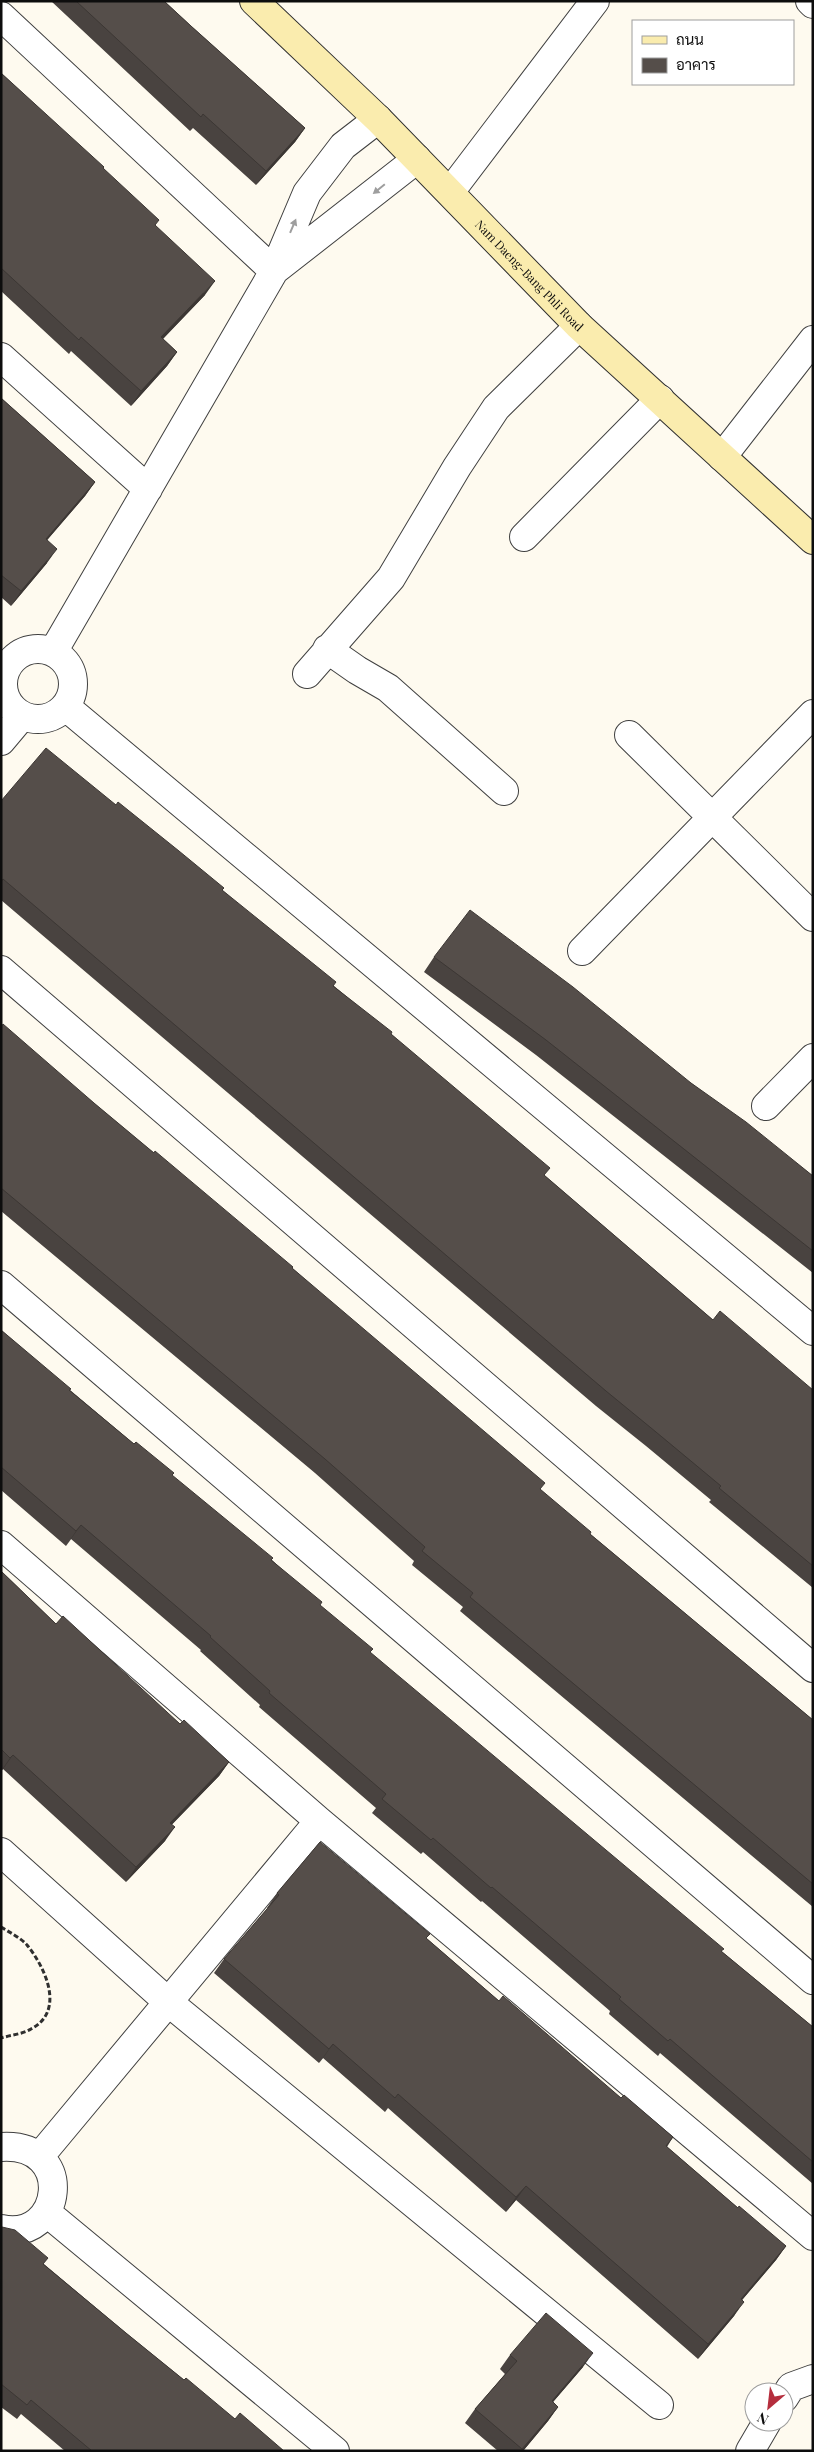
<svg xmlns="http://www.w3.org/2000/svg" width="814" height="2452" font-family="'Playfair Display',Sarabun,serif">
<rect width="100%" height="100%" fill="#fefaef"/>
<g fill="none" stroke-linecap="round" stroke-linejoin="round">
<g stroke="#404040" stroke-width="30">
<path id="street" d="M810,1L813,4
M1,16L274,271
M450,192L595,1
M275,270L417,159
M1,357L148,489
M722,457L813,340
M524,537L660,399
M3 684a35 35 0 1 1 70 0a35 35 0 1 1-70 0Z
M327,649L357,670L388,688L504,791
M53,652L274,271L307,193L343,146L378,119
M307,674L391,578L457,467L496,408L579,326
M66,707L813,1331
M629,735L813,917
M1,741L22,716
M582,951L813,714
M1,970L813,1668
M766,1106L813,1058
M1,1285L813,1980
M1,1545L319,1821L813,2236
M1,1852L167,2001L659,2405
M1,2147C77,2142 63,2243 1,2229
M40,2156L319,1821
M46,2212L335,2451
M784,2398L791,2387L813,2379
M750,2451L767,2422"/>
</g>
<g stroke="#2f2f2f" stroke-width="30">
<g id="secondary">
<path id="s1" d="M254,1L378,119L579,326L813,540"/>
</g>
</g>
<path stroke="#2f2f2f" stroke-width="3" stroke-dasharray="5 2.5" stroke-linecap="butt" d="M1,1927C9,1932 21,1938 27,1945C45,1967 66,2011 31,2029C23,2034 11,2035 1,2038"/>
<use href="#street" stroke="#fff" stroke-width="28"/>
<use href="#secondary" stroke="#faecae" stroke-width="28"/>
</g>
<path fill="#494340" d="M51,1H164L191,26L305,128L295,142L256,185L193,128L190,131Z
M1,73L103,168L155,226L205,295L163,339L177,352L167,366L131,406L71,351L69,354L1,291Z
M1,398L95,482L85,496L47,540V563L11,606L1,597Z
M1,801L116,805L222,890L334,986L391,1034L545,1176L713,1320L813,1390V1588L709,1502L711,1500L646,1446L596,1406L1,900Z
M434,957L691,1083L813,1176V1273L536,1055L424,972Z
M1,1026L292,1268L590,1534L813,1720V1907L460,1611L463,1607L412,1565L414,1561L315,1473L1,1211Z
M1,1330L70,1390L172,1476L272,1560L370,1653L722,1952L813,2027V2184L660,2053L658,2056L609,2014L610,2011L482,1901L481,1902L423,1852L421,1854L372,1813L376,1808L259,1707L260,1705L200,1651L201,1650L71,1539L66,1546L1,1490Z
M1,1571L56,1624L180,1724L229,1762L219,1776L172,1824L165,1841L126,1882L3,1769L1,1771Z
M277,1893L430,1934L426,1938L499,2001L621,2098L673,2137L667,2147L738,2208L786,2246L776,2260L742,2300L734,2316L698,2359L516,2200L506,2212L388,2108L385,2112L323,2058L319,2063L214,1973L224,1959L268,1908H267Z
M1,2228L126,2333L184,2380L235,2419L284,2451H65L21,2414L17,2419L1,2407Z
M510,2355L583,2367L553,2402L558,2407L548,2421L523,2451H498L465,2423L475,2409L505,2374L500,2369Z"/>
<path fill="#3c3734" d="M305,128L295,142L256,185L266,171Z
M215,281L205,295L151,351L161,337Z
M177,352L167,366L131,406L141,391Z
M95,482L85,496L36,553L46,539Z
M57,549L47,563L11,606L21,591Z
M81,1525L66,1546L76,1531Z
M13,1755L3,1769L1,1771L10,1758Z
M229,1762L219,1776L160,1837L170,1823Z
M175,1827L165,1841L126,1882L136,1867Z
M333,2044L323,2058L319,2063L329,2049Z
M526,2186L516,2200L506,2212L516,2197Z
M786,2246L776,2260L731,2313L741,2299Z
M744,2302L734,2316L698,2359L708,2344Z
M593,2353L583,2367L541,2416L552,2401Z
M558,2407L548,2421L523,2451H521Z"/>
<path fill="#554e4a" stroke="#3c3734" d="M76,1H164L191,26L305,128L266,171L203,114L201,117Z
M1,73L104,167L103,168L159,220L155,225L215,281L161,337L177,352L141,391L81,337L79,340L1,268Z
M1,398L95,482L46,539L57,549L21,591L1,575Z
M46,748L116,805L118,802L179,851L224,888L222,890L336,982L333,986L392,1032L391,1034L550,1168L544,1175L713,1320L720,1311L813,1390V1566L719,1488L721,1486L656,1432L606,1391L3,879L1,882V801Z
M470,910L573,987L691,1083L746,1122L813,1176V1251L546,1040L434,957Z
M3,1024L94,1103L154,1153L155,1151L293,1267L292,1268L545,1483L540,1489L591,1532L590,1534L813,1720V1884L470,1597L473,1593L422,1551L425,1547L325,1459L1,1188V1026H2Z
M1,1330L71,1389L69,1390L134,1444L136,1442L174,1473L172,1475L273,1558L271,1560L322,1602L320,1605L373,1649L370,1652L724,1949L721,1951L813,2027V2162L670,2039L668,2041L619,1999L621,1997L492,1887L491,1888L433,1838L431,1840L382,1799L386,1794L269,1693L270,1691L210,1637L211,1636L81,1525L76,1531L1,1467Z
M1,1571L56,1624L63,1616L180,1724L184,1720L229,1762L170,1823L175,1827L136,1867L13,1755L10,1758L1,1749Z
M320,1842L430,1934L426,1938L499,2001L503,1996L621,2098L624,2095L673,2137L666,2146L738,2208L739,2206L786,2246L741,2299L744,2302L708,2344L526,2186L516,2197L398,2094L395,2098L333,2044L329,2049L224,1959L279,1895L277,1893Z
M2,2227L15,2230L48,2258L43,2264L126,2333L184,2380L186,2378L235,2419L240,2413L284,2451H92L31,2400L27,2405L1,2384V2228Z
M546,2313L593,2353L552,2401L558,2407L522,2449L475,2409L517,2361L510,2355Z"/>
<defs><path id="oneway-solid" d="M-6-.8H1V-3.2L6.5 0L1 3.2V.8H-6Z" transform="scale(1.25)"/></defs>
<g fill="#9e9e9e">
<use href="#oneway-solid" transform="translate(379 189) rotate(141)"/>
<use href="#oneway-solid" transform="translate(293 226) rotate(-67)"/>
</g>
<g text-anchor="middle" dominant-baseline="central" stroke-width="5" stroke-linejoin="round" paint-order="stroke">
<g font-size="12" fill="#0d0d0d" stroke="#fff">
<text stroke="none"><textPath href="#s1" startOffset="389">Nam Daeng-Bang Phli Road</textPath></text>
</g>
</g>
<rect width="814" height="2452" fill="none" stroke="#0d0d0d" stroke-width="5"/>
<rect x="632" y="20" width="162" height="65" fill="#ffffff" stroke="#9e9e9e"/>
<rect x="642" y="36" width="25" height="8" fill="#faecae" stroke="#9e9e9e"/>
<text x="676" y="45" font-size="15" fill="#0d0d0d">ถนน</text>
<rect x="642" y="58" width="25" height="15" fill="#554e4a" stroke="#9e9e9e"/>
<text x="676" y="70" font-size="15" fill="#0d0d0d">อาคาร</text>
<g transform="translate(769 2407) rotate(208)"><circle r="24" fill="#ffffff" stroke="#9e9e9e"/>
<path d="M0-4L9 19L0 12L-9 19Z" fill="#b52e3d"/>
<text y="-8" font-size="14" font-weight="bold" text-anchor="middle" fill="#0d0d0d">N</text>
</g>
</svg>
